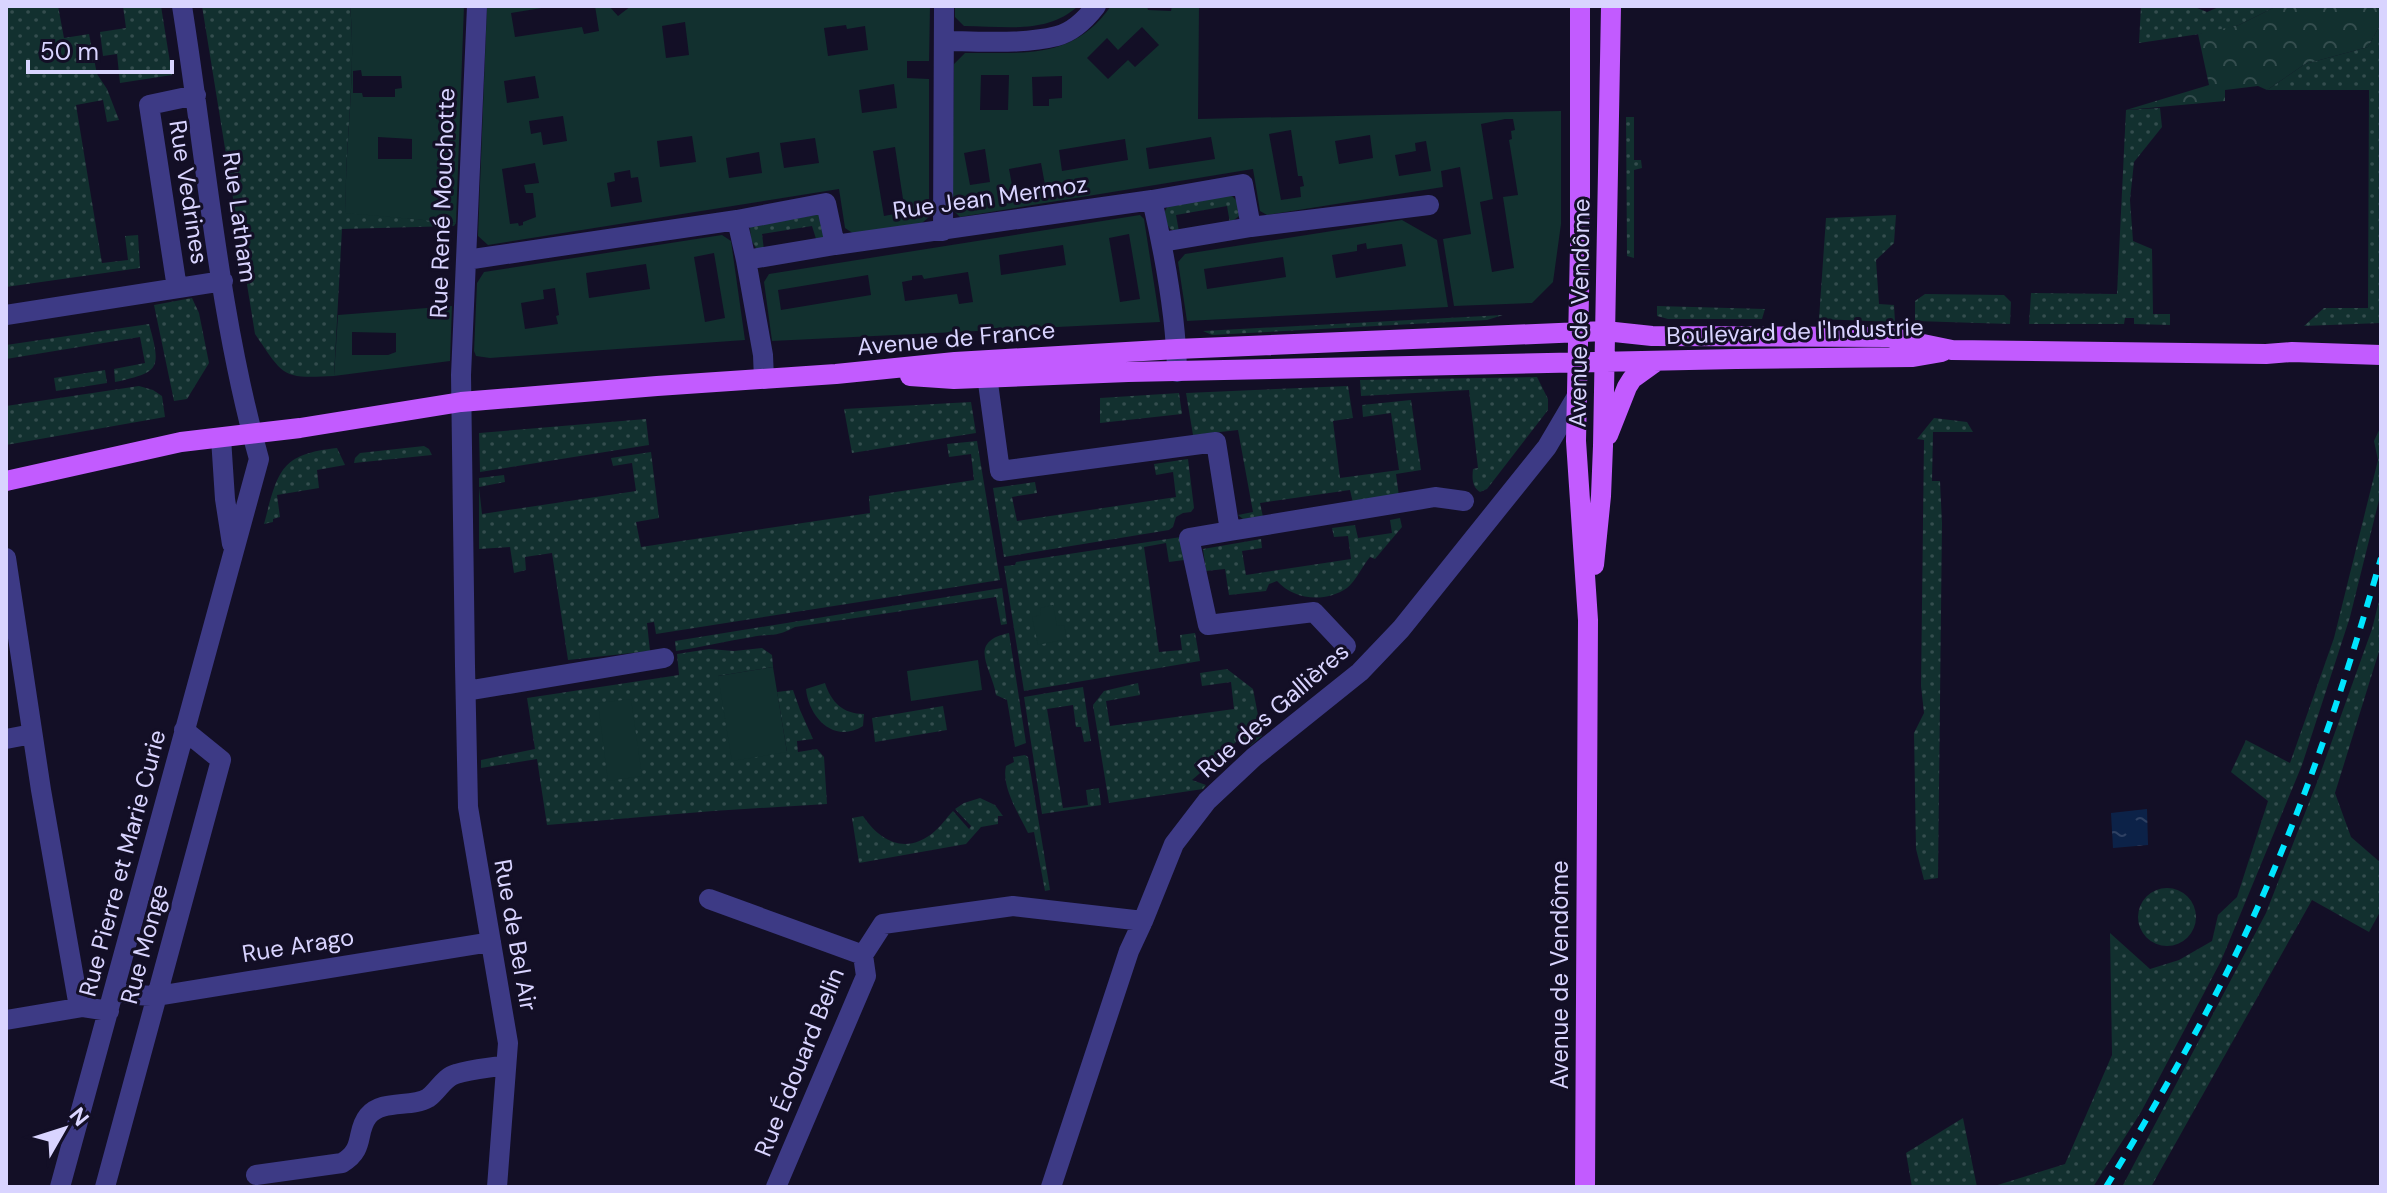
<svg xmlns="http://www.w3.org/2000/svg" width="2387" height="1193" font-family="'DM Sans',sans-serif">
<defs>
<pattern id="grass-dots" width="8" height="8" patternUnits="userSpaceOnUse" patternTransform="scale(2)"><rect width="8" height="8" fill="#12302f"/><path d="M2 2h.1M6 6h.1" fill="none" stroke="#344d4e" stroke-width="1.8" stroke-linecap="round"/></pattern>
<pattern id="forest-crowns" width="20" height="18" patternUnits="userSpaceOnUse" patternTransform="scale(2)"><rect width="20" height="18" fill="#12302f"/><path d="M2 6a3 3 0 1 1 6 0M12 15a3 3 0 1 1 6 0" fill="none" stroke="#344d4e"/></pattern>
<pattern id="water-ripples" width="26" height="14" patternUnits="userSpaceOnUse" patternTransform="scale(2)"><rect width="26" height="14" fill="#0c2248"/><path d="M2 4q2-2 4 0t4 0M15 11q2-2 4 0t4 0" fill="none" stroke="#2f4163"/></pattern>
</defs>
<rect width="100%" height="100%" fill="#130f26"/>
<path fill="url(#grass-dots)" d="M6,6H58L64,38L89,34L97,74L107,89L119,120L107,122L103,100L76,105L102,263L128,260L125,236L138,235L140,268L6,287Z
M123,6H161L172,75L120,83L117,54L103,56L100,32L126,28Z
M202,6H350C357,75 344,143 346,212L456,223L454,226L342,229L334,376C281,379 284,376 255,334Z
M2141,6H2192L2207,12L2221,6H2277L2239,25L2213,32L2139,43Z
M2381,23V323L2304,326L2324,308H2368L2369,90H2267L2305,64L2368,47Z
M2160,108L2162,127L2134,162L2130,200L2133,241L2152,249L2153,314H2170V325L2134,324V318H2125L2124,324H2029L2031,293L2117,294L2126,110Z
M1626,117H1634V160H1641L1642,168L1634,170V258L1627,256Z
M1231,195L1238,202L1239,216L1230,223L1227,206L1176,215L1179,232L1170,229C1165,221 1161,215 1168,206Z
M820,214L824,238L817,242L812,226L762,234L764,250L756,248L751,240L750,227Z
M1896,215L1894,243L1876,260L1879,304L1894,305L1895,322L1819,319L1826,218Z
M1925,294L2004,295L2011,302L2010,324L1915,321V301Z
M192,298L199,313L209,363L187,399L174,401L154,305Z
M1657,306L1765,309L1762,319H1668L1657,316Z
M1503,315L1487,320L1212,335L1203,331Z
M149,324C162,370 159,372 115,382L114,369L145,363L140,337L6,359V345Z
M105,370L107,383L56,391L54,378Z
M1537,377L1548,399V410L1487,489L1480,492C1472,487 1472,478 1473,469L1478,468L1469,390L1361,396L1360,380Z
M139,386L153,390L162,396L165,417L6,445V406Z
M1348,386L1353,418L1333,421L1340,478L1399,470L1391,413L1363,417L1362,405L1411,400L1421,470L1396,474L1399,496L1353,503L1350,490L1260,503L1263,517L1243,519L1238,515L1253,512L1238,430L1193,435L1186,393Z
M1179,393L1182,414L1100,423V398Z
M971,402L976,433L852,453L844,409Z
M1934,418L1967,422L1973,432H1933L1932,481H1940L1942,523L1938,878L1924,880L1916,849L1914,733L1924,713L1921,686L1924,440L1917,439Z
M646,419L649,445L480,472L479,433Z
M2381,426V492L2350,617L2302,765L2221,961L2141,1112L2093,1187H1991L2065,1164L2112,1055L2110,933L2150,969L2179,960L2212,941L2218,915L2237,897L2268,801L2231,772L2246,740L2290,763L2334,638L2378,460L2374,441Z
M977,441L1000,580L656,634L654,622L647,623L650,651L568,660L552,553L525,557L526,570L514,573L510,547L479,549V478L504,475L505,482L479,487L482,514L636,491L632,463L613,466L611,458L651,452L659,518L636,522L641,547L870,513L869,496L974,480L971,454L949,457L947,444Z
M424,446L429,449L432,455L354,463L355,458L360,453Z
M337,448L345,465L317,470L319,488L277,495L280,517L273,519V522L264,524C278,472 279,454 337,448Z
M1188,459L1194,508L1191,512L1183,513L1176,517L1173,527L1169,530L1004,557L993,488L1035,482L1037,493L1012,497L1017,521L1176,497L1173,472L1156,475L1154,464Z
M1400,518L1402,527L1375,559L1370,557C1362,566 1356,581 1347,588C1325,603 1294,600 1277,581L1269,584L1266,591L1229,595L1225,569L1206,571L1203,549L1261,539L1262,548L1242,551L1246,575L1351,559L1348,536L1334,537L1332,528L1355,525L1358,538L1392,533L1390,520Z
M1181,537L1184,560L1169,562L1166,543L1144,547L1159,652L1182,650L1180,635L1195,633L1200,661L1024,691L1004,566L1015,565L1016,562Z
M1002,588L1007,624L1001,625L996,597L795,627C774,638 773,633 752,637C727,641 702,647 676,651L675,641Z
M2381,593V645L2335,793L2351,837L2381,863V910L2369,932L2312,900L2151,1187H2122L2266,913L2319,777L2372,629Z
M1009,633L1026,743L1015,747L1007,700L996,695C992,668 966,642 1009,633Z
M762,648L772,655L773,667L718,676L787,752L777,692L793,690L800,710L813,739L797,741L798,752L817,749L824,757L827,804L713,811L547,825L537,759L481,768V760L535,749L527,698L679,675L677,654L709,649L734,651Z
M1227,669L1253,689L1262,736L1250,746L1236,742L1192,780L1206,785L1203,789L1109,803L1093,705L1104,691L1138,683L1140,695L1106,701L1110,726L1234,709L1231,682L1202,686L1200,673Z
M825,683C831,702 843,714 864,714L863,726C834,744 809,718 806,689Z
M1083,687L1091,741L1084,742L1081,727H1076L1073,705L1047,709L1063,808L1088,805L1086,790L1099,788L1101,805L1042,814L1024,697Z
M943,706L947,730L875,742L872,718Z
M1025,755L1028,757L1050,890L1045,891L1034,832L1028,833C1019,814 1001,787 1006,766L1014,762L1013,757Z
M980,798L995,805L1003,816H998V824L981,827L966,844L859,863L852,818L863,816C881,843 908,855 935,831C942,825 947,817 953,811L969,829L971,826L955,809L964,803Z
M2138 917a29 29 0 1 1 58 0a29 29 0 1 1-58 0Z
M1963,1118L1977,1187H1912L1906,1153Z"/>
<path fill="url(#forest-crowns)" d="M2277,6H2381V23L2368,47L2305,64L2267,90L2258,86L2225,90V101L2126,110L2209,85L2198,34L2239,25Z"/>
<path fill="#12302f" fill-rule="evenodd" d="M350,6H464L456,223L346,213C344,144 357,75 350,6ZM361,70L362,76H401L402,88L395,89V97H363L362,93H353V71ZM378,137L412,139V159H378Z
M487,6H554L511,13L515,37L582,27L584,34L599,31L595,6H609L618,16L631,6H930L929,61H907V78L929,79V217L922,223L854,234L845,228L839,189L488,245L478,236ZM685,22L689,55L666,58L662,26ZM846,25L847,29L865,26L868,50L828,56L824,28ZM535,76L539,98L507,103L504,81ZM894,84L897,108L862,113L859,90ZM563,116L567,141L543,145L541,132L531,134L529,121ZM692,136L696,162L660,167L657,141ZM815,138L819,163L784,168L780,143ZM895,147L905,212L884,216L873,151ZM759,152L762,173L729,178L726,158ZM535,163L539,183L524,185L526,193H533L536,217L523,222V225L519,226L518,223L510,224L502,169ZM630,170L631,178L638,177L642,202L611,207L607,183L615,181L614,173Z
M955,6H1078C1047,35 1003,26 964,26L955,17Z
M1111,6H1147L1148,10L1171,11L1172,6H1199L1198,119L1561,111V224L1553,282L1532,303L1454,306L1443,239L1471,234L1460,167L1441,171L1443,187L1267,215L1260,211L1253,169L960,217L952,209L954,64L965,53C1024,52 1072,61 1111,6ZM1142,27L1159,45L1135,67L1128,60L1108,79L1087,58L1107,38L1118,50ZM981,75H1009L1008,110H980ZM1062,76V98L1049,99V106H1033L1032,77ZM1505,119H1513L1515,130L1511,131L1512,139L1509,140L1518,195L1503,197L1514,268L1492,272L1480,202L1493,199L1481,124ZM1291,130L1298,176H1302L1304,186L1300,187L1301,197L1281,200L1269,134ZM1370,135L1373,158L1339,164L1335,141ZM1211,137L1215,159L1149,169L1146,148ZM1125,139L1128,160L1062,171L1059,150ZM1426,141L1431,171L1399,176L1395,155L1416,151L1415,143ZM985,149L990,182L970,185L964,153ZM1041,163L1045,185L1013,190L1009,169Z
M1140,215L1144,219L1160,322L772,341L764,282L769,274ZM1129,234L1140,299L1120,302L1109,238ZM1063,245L1066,265L1001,275L999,255ZM968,272L973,302L959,304L957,294L905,301L902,282L912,280V276L922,275L924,279ZM868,275L871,295L781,310L778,290Z
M1402,220L1437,240L1448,307L1187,321L1178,262L1185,254ZM1366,243L1367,249L1402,244L1406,266L1336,278L1332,255L1357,251V245ZM1283,257L1286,277L1207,289L1204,269Z
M722,235L731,241L745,340L490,358L476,356L474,351L477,283L484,272ZM714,253L725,318L705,322L694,257ZM646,264L650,289L589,298L586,273ZM555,288L559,315L556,316L558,324L525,329L521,303L544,299L543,290Z
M452,306L450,361L334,376L338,315ZM352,332L396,333V352L388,355H352Z
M1053,605L1057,626L1064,625L1067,639L1038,645L1032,617L1041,615L1040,608Z
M978,660L982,690L911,701L907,671Z
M773,667L787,752L732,761L718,676Z
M631,699L642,776L608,781L598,703Z"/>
<path fill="url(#water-ripples)" d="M2147,809L2148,845L2113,848L2111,813Z"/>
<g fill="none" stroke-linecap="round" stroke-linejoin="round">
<path stroke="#3d3a85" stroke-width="20" d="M477,6L461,375L465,666L468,807L508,1043L497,1187
M944,41C981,41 1021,45 1057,36C1073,32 1086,19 1096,6
M737,220L826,203L835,245
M943,231L944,6
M1162,242L1251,227L1429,205
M466,260L737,220L746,260L835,245L1152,200
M746,260L763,355L764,379
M177,288L149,105L196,95
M6,315L223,281
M985,361L1000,471L1216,442L1230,531L1189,538L1208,625L1314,612L1346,646
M1177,372C1176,314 1165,256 1152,200L1243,184L1251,227
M221,438L225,499L232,544
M1230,531L1435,497L1464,501
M6,558L41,790L79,1007
M466,691L664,658
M6,739L32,734
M709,899L863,955
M114,991L134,995L157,996L491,942
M6,1020L83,1007L109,1011
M256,1175L342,1163C366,1149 355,1132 368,1116C382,1099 411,1108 428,1098C438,1091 444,1077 456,1074C472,1069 490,1068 506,1065
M60,1187L259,459C218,313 206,156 182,6
M105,1187L221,760L184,730
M776,1187L866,976L863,955L883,924L1013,906L1143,921
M1051,1187L1129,951L1143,921L1174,844L1207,801L1254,757L1360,672L1401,629L1547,447L1577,396"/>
<path stroke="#c25bff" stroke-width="20" d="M1580,6V246L1576,441L1588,620L1585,1187
M910,376L954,379L1128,372L1736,359L1913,357L1942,352
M1608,435L1627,387L1632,379L1657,361
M6,481L181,442L300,428L461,402L657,386L836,374L955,362L1177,349L1605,331L1652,336L1889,337L1952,350L2266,354L2292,352L2381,355
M1594,565L1601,496L1603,446L1611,6"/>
<path stroke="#00e5ff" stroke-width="6" stroke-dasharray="12 10" stroke-linecap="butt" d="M2106,1187C2165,1090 2222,991 2267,886C2313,780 2349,670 2381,558"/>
</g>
<g text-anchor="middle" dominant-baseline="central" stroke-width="6" stroke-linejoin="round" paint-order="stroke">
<g font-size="24" fill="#d9d4ff" stroke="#130f26">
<text transform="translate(189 192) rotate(81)">Rue Vedrines</text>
<text transform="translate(990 197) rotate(-8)">Rue Jean Mermoz</text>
<text transform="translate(442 203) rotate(-88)">Rue René Mouchotte</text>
<text transform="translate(240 217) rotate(82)">Rue Latham</text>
<text transform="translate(1579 313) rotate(-89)">Avenue de Vendôme</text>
<text transform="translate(1795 331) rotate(-2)">Boulevard de l'Industrie</text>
<text transform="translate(956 338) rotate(-5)">Avenue de France</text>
<text transform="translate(1273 710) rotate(-41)">Rue des Gallières</text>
<text transform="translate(122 863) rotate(-75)">Rue Pierre et Marie Curie</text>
<text transform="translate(516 935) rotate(80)">Rue de Bel Air</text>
<text transform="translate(144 944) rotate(-75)">Rue Monge</text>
<text transform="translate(298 945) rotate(-9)">Rue Arago</text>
<text transform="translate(1559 975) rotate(-90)">Avenue de Vendôme</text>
<text transform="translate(799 1062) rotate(-68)">Rue Édouard Belin</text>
</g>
</g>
<rect width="2387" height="1193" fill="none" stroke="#d9d4ff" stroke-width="16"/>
<g transform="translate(64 1129) rotate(51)" stroke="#130f26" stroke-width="6" paint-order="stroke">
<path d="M0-6L14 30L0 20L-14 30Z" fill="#d9d4ff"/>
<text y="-12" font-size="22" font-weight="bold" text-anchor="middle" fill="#d9d4ff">N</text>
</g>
<path d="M28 60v12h144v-12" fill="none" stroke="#d9d4ff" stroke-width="4"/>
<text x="40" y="60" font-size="24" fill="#d9d4ff" stroke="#130f26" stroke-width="6" paint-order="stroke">50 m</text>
</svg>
